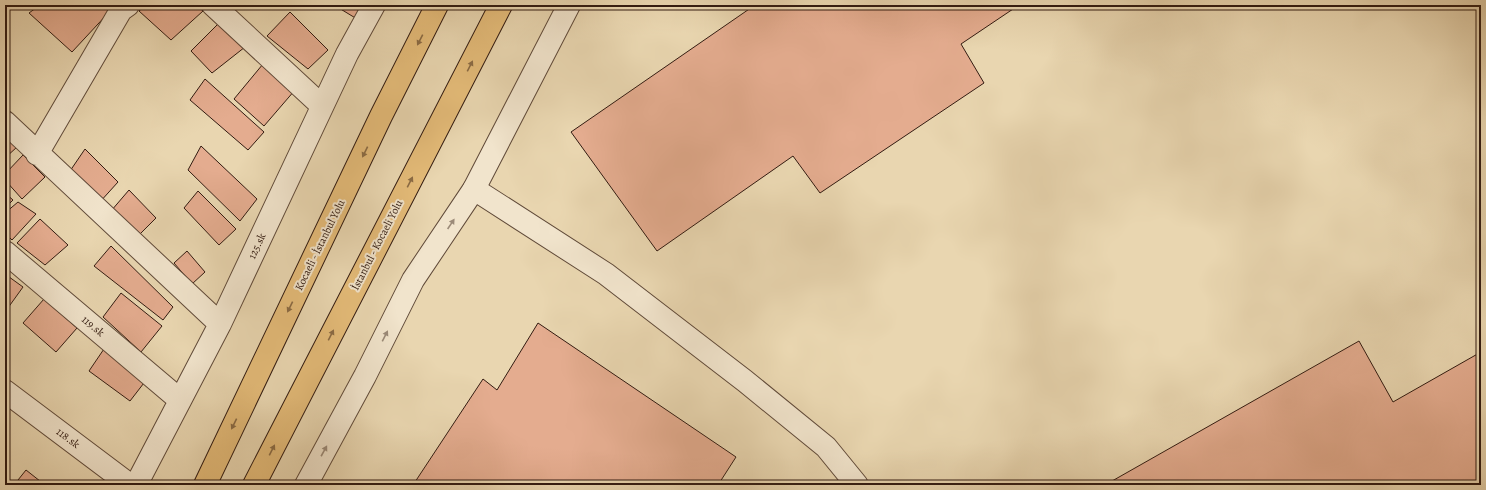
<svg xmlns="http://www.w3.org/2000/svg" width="1486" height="490" font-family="Alegreya,serif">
<rect width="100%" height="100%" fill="#e9d6b0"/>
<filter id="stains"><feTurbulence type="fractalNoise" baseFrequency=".005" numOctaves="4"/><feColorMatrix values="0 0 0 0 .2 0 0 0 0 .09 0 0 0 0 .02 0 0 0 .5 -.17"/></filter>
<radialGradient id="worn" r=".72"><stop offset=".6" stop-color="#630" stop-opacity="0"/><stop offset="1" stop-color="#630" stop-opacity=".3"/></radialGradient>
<path fill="#e4ac8f" stroke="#321b11" d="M40,5H106L111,10L72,52L29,13Z
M146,5H196L203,11L171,40L139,11Z
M334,5H365L357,19Z
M755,5H1019L961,44L984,83L820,193L793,156L657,251L571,132Z
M290,12L328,50L308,69L267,36Z
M218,24L245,47L212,73L191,51Z
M263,64L295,90L264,126L234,99Z
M205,79L264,132L248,150L190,100Z
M5,135L17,147L5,158Z
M201,146L257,199L240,221L188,170Z
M85,149L118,182L99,203L70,171Z
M23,155L45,177L22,199L5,180V174Z
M129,190L156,218L136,238L111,211Z
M198,191L236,229L219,245L184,208Z
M5,193L13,200L5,208Z
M18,202L36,214L12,240L5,233V213Z
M40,219L68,245L45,265L17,243Z
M111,246L173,307L163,320L94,266Z
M187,251L205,272L192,284L174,263Z
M5,274L23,287L5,312Z
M121,293L162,326L141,352L103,317Z
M44,299L77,328L56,352L23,323Z
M538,323L736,457L718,485H413L483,379L497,390Z
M1359,341L1393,402L1481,352V485H1105Z
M106,346L147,379L130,401L89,371Z
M26,470L45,485H14Z"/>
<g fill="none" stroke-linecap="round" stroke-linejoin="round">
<g stroke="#604a39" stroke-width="24">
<path id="minor" d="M213,5L322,106
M5,122L220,324
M37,154L121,10L128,5
M474,189L606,274L745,381L826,447L857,485
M5,252L180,400
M5,391L130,485
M136,485L220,324L347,54L374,5"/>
</g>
<g stroke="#604a39" stroke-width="24">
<path id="tertiary" d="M306,485L365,376L413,280L474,189L569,5"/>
</g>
<g stroke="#321b11" stroke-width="24">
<path id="trunk" d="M205,485L381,116L437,5
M254,485L501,5"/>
</g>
<use href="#minor" stroke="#f1e4cc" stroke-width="22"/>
<use href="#tertiary" stroke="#f1e4cc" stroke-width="22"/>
<use href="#trunk" stroke="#e4bb78" stroke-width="22"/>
</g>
<defs><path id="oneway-solid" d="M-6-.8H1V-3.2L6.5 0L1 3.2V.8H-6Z"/></defs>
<g fill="#8b6b44">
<use href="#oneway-solid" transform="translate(420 40) rotate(117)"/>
<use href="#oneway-solid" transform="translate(470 66) rotate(-63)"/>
<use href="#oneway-solid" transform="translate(365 152) rotate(116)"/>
<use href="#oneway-solid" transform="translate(410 182) rotate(-63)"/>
<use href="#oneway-solid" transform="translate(290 307) rotate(116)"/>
<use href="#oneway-solid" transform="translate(331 335) rotate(-63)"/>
<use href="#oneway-solid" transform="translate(234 424) rotate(116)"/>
<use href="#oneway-solid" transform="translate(272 450) rotate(-63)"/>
</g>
<g fill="#9b8a78">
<use href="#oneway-solid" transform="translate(451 224) rotate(-56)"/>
<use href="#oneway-solid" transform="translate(385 336) rotate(-63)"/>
<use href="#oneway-solid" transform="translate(324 451) rotate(-61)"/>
</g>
<g text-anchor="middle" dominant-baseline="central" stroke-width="4" stroke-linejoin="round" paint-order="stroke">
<g font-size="11" fill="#321b11" stroke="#f1e4cc">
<text transform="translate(320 245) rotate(-64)">Kocaeli - İstanbul Yolu</text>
<text transform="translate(377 245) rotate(-63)">İstanbul - Kocaeli Yolu</text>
<text transform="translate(257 246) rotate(-65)">125.sk</text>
<text transform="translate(93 326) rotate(40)">119.sk</text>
<text transform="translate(68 438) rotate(37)">118.sk</text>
</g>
</g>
<rect width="1486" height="490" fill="none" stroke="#e9d6b0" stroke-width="20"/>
<rect x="6" y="6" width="1474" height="478" fill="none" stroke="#321b11" stroke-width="2"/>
<rect x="10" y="10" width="1466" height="470" fill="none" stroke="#321b11"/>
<rect width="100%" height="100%" filter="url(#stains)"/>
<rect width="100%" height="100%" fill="url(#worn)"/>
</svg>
